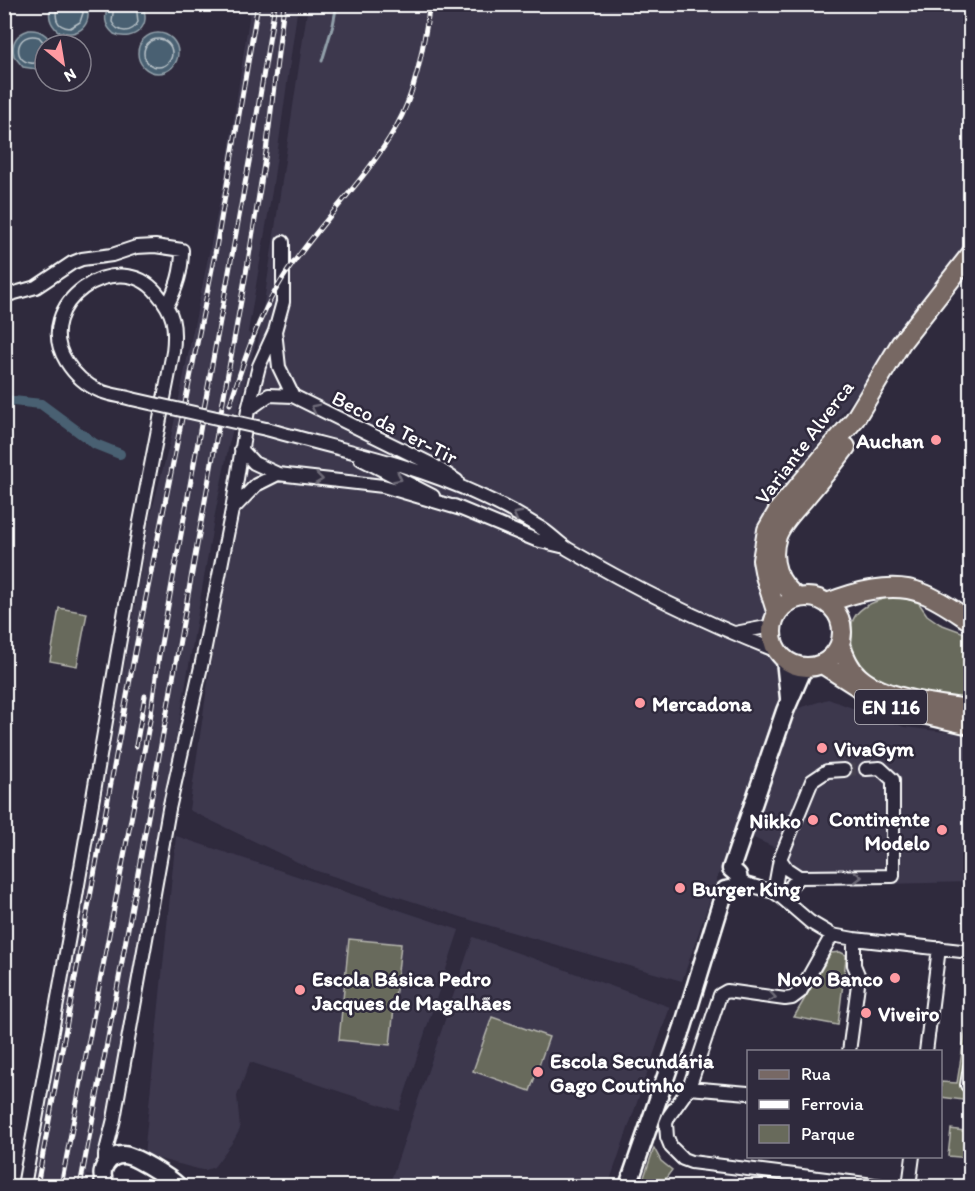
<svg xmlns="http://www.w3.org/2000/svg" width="975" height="1191" font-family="Itim,sans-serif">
<rect width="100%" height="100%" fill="#2f2a3d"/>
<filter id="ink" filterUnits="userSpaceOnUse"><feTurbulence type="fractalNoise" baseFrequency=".0167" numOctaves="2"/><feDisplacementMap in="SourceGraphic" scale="12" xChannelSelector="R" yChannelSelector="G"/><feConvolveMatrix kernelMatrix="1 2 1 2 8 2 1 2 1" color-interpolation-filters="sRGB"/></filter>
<g filter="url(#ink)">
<path fill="#3d384e" d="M251,5H298L272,191L248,332L256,341L229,444L214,519L170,776L97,1177L87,1175L89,1186H28L86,888L150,517L170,442L225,176Z
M308,5H970V249L774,500L760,541L779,699L682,981L477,922L314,870L189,810Z
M828,699L904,727L970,735V882L797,886L780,850L745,834L793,710Z
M176,836L459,930L399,1111L250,1062L237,1096L240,1129L234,1140L214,1167L206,1170H202L144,1155Z
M473,937L670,1007L608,1186H389Z"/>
<path fill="#686a5b" stroke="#b4b4ad" stroke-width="1.5" d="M895,596L918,602L927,615L940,624L970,635V702C925,695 848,691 851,629C852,607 877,600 895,596Z
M59,608L87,613L77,666L50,661Z
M349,939L401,944L390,1045L339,1040Z
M840,952L846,955V958L838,1025L794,1017L831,953Z
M492,1017L549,1037L530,1091L473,1071Z
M966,1027L970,1028V1101L941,1097V1082L957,1083Z
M951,1129L970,1132V1158L948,1156Z
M654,1148L661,1161L672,1170L660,1186H641Z"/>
<path fill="#496172" stroke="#92a0aa" stroke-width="1.5" d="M52,4L86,5C94,24 78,39 58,31C50,24 47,15 52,4Z
M110,4L141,5C154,24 134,43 114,34C104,25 103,16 110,4Z
M29,30C40,29 47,34 52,44L45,45V65L36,69L23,67L14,56C11,43 16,34 29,30Z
M138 53a20 20 0 1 1 40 0a20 20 0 1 1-40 0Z"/>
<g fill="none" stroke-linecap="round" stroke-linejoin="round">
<path stroke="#b6c0c7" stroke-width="1.5" d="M57,4C55,17 55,27 70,28L80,22L83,13L81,4
M114,4L112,22C118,34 132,34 138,22L136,4
M144 53a14 14 0 1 1 28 0a14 14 0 1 1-28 0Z
M45,61C40,61 36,64 31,63C11,61 16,30 39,37L46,45"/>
<path stroke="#92a0aa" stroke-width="3" d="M322,61L333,25L337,4"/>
<path stroke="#496172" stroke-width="10" d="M4,400L41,404L95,444L120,454"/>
<path stroke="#443f50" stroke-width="12" stroke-dasharray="12 6" stroke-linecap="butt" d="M844,770L866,769"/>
<g stroke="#fff" stroke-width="16">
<path id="street" d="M283,242V302L275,331L279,367L293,396
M4,296L36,287L72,263L82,259L112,255L136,247L155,246L182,250C182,271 177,287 167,306
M248,410L269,395L293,396L433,465L457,481
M266,429C337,449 411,463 479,495C499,504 520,515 539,527C550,533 558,543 568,549C634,588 706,623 777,651
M241,449L254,463L278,474
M361,459L433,496
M454,506L536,540L561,546
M232,510L256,485L278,474L383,486L461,509
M735,633L772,626
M780,859L787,869L799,877L893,876V780L880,768L866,769
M739,882L774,892L781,897L810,922L832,935L854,939L970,952
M774,892L780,859L812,781L827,771L844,770
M781,897L799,877
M832,935L800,992L792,998L785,999L727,991L720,995L689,1088L669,1116L666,1123L667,1137L671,1147L683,1159L691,1162L882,1186
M849,1052L859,977L854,965V939
M926,1052L939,948
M967,1085L970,1067
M689,1088L748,1093
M105,1165V1155L114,1119L169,809L202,662L232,510L248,410L259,366L275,331
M24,1186L72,920L140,522L173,352C176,326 174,313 157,293C117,245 31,305 66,361C74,374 86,385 100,391C110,395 121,396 132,399
M909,1186L913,1156"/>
</g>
<g stroke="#fff" stroke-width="21">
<path id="secondary" d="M785,660L789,698
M731,869L785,711L804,667
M725,890L735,888L739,882L738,875L731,869
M106,1186C102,1179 101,1171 106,1164C110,1158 116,1155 123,1155C134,1155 170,1178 178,1186
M628,1186L683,1027L725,890"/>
</g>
<g stroke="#fff" stroke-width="22">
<path id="primary" d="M772 632a35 35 0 1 1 70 0a35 35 0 1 1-70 0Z
M798,598C778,584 769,561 777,536C782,522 795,510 805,498C819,481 833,465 846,447
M827,603C855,592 892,581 922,593C939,599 955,611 970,621
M777,614L765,576L762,560L767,530L779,509L855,419L901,343L970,255
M840,645C845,657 850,669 859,677C883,699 939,705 970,709
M822,664L888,706L970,725"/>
</g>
<use href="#street" stroke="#2f2a3d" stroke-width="12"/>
<use href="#secondary" stroke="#2f2a3d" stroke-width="16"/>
<use href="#primary" stroke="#776864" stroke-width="18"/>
<g stroke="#fff" stroke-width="5">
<path id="rail" d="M230,404C244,360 258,317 283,278C317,225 365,182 396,127C417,90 423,47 430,4
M136,746L145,696
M37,1186L135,652L215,254L258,4
M61,1186L150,720L159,655L251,151L275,4
M80,1186L114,1006L248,262L266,152L284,4"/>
</g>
<use href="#rail" stroke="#2f2a3d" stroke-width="3" stroke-dasharray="9" stroke-linecap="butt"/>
<g stroke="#fff" stroke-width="16" stroke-linecap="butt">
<path id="street-bridge" d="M132,399L266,429"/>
</g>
<use href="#street-bridge" stroke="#2f2a3d" stroke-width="12"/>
</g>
<defs><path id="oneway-chevron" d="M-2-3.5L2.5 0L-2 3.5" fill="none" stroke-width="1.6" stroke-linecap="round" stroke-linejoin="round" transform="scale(1.5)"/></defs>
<g stroke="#6d6a77">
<use href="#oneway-chevron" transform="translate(315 408) rotate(-153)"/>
<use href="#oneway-chevron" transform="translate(398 478) rotate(27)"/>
<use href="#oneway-chevron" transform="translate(319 479) rotate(7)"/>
<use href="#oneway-chevron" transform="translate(517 515) rotate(-152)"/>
<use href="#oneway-chevron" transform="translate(858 877)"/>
<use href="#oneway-chevron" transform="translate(772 997) rotate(8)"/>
</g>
</g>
<g fill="#ff9aa2" stroke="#2f2a3d" stroke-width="2">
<circle cx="936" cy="440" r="6"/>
<circle cx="640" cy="703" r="6"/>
<circle cx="822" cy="748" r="6"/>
<circle cx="813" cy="820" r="6"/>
<circle cx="942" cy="830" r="6"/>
<circle cx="680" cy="888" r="6"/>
<circle cx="895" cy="978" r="6"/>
<circle cx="300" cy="990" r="6"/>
<circle cx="866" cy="1013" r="6"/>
<circle cx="538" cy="1072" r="6"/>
</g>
<g text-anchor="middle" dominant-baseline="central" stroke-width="5" stroke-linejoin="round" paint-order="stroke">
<rect fill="#2f2a3d" stroke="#c1bfc5" stroke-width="1.5" x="855" y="690" width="72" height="34" rx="4.5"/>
<g font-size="20" font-weight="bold" fill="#fff">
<text x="891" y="707">EN 116</text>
</g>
<g font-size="21" fill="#fff" stroke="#2f2a3d">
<text transform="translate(395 427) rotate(27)">Beco da Ter-Tir</text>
<text transform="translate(804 442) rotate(-53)">Variante Alverca</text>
</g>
<g font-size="21" font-weight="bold" fill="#fff" stroke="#2f2a3d" text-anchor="start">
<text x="924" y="440" text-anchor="end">Auchan</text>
<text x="652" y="703">Mercadona</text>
<text x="834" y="748">VivaGym</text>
<text x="930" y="818" text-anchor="end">Continente<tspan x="930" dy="24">Modelo</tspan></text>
<text x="801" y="820" text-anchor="end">Nikko</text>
<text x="692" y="888">Burger King</text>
<text x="312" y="978">Escola Básica Pedro<tspan x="312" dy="24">Jacques de Magalhães</tspan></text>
<text x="883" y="978" text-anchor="end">Novo Banco</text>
<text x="878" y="1013">Viveiro</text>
<text x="550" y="1060">Escola Secundária<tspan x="550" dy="24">Gago Coutinho</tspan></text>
</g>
</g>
<rect width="975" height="1191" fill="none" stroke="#2f2a3d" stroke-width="24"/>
<rect x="12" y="12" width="951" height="1167" fill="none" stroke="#fff" stroke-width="2" filter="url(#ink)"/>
<rect x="747" y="1050" width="195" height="108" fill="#2f2a3d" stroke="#827f8b" stroke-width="1.5"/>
<rect x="759" y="1070" width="30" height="9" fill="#776864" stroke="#827f8b" stroke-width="1.5"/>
<text x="801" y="1080" font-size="18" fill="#ffffff">Rua</text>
<rect x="759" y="1100" width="30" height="9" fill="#ffffff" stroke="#827f8b" stroke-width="1.5"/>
<text x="801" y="1110" font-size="18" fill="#ffffff">Ferrovia</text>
<rect x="759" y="1125" width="30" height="18" fill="#686a5b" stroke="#827f8b" stroke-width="1.5"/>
<text x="801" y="1140" font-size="18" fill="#ffffff">Parque</text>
<g transform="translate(63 63) rotate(150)"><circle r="28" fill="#2f2a3d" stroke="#827f8b" stroke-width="1.5"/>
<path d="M0-4.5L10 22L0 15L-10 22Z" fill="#ff9aa2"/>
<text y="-9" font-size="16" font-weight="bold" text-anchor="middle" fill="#ffffff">N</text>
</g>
</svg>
